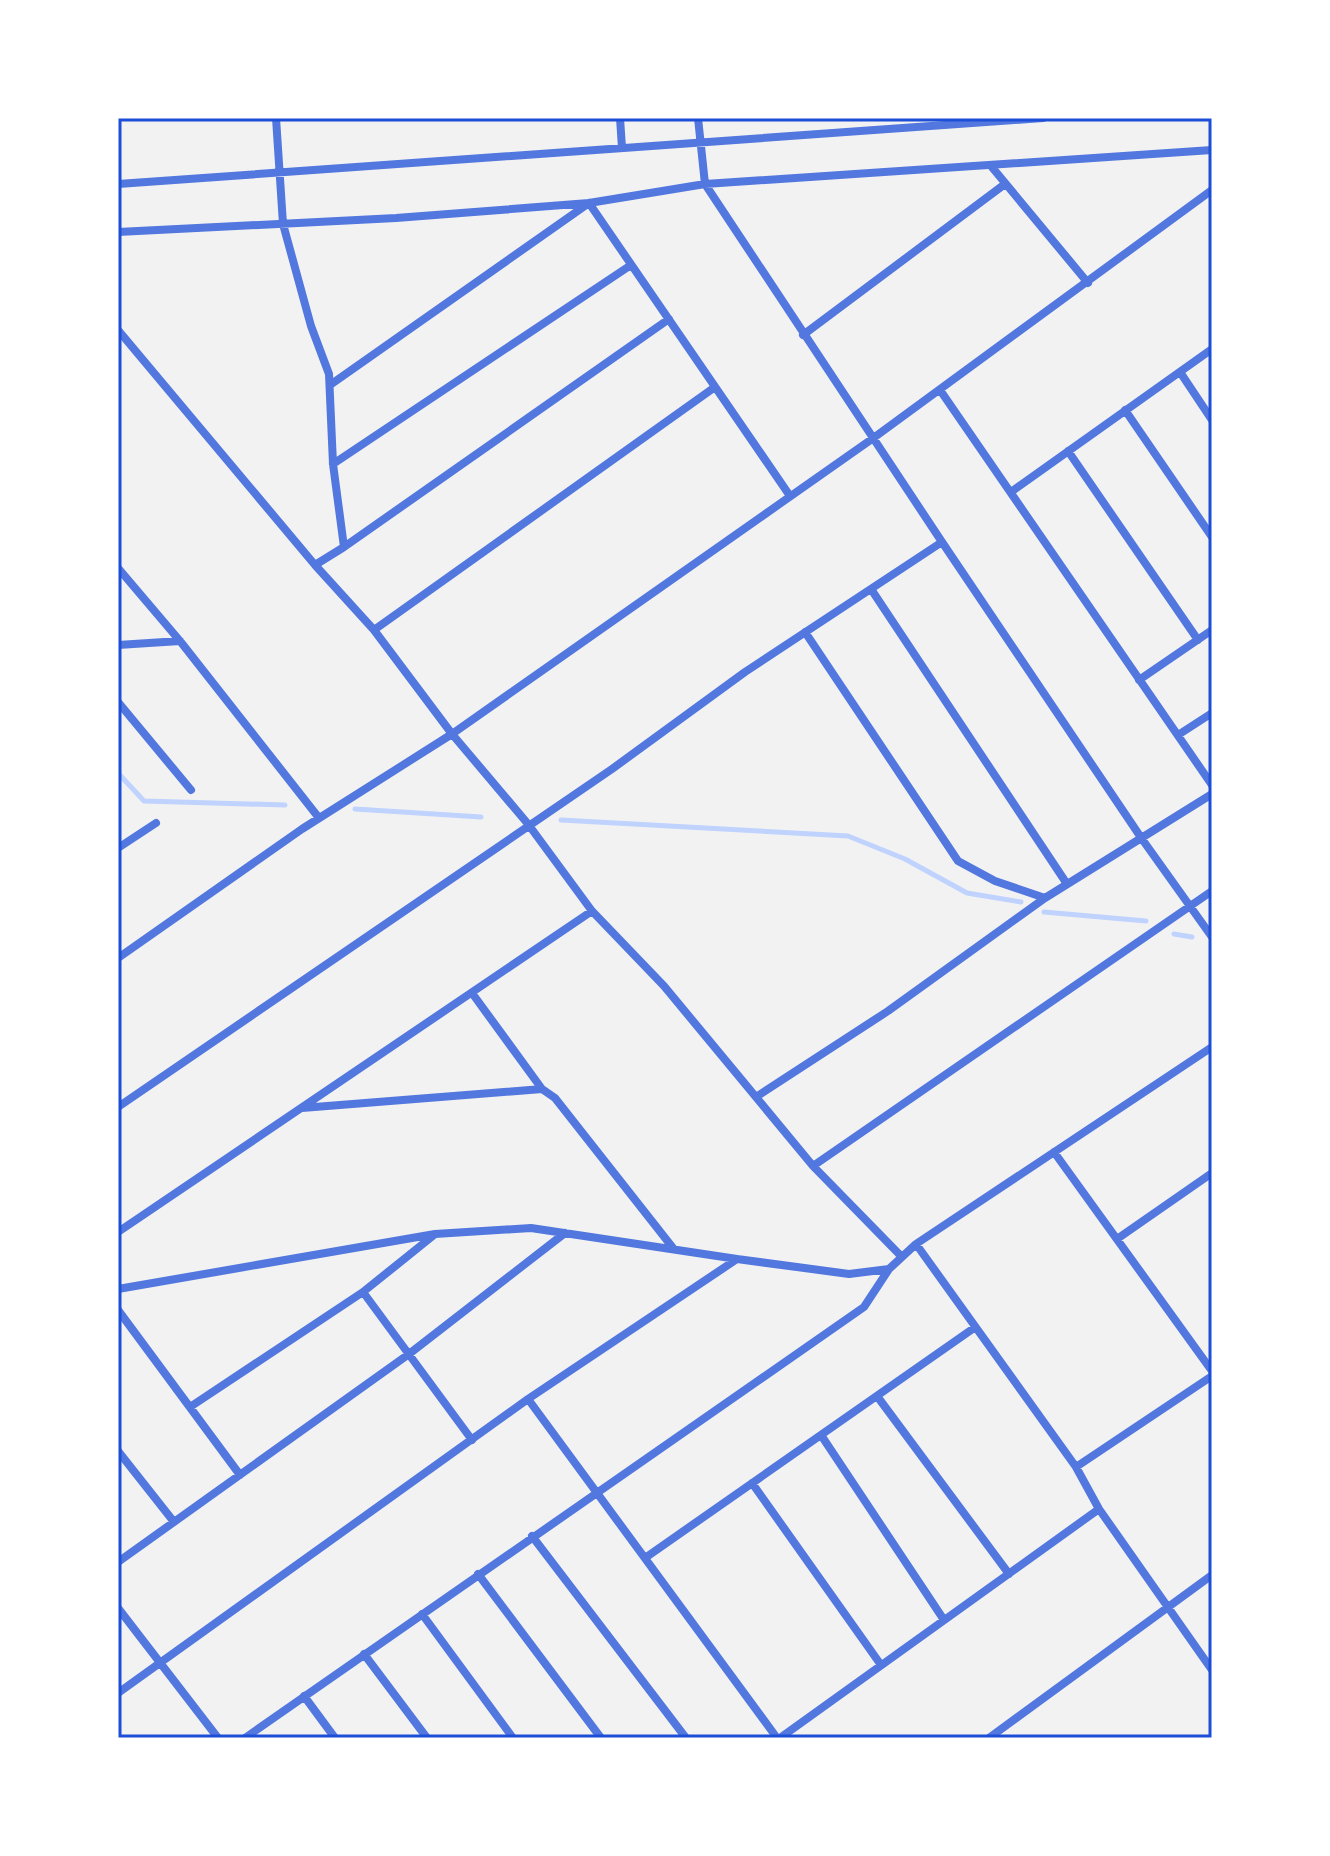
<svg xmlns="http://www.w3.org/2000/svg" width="1330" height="1856" font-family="Ubuntu,sans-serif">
<rect width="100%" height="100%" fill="#f2f2f2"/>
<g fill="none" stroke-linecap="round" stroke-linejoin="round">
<path stroke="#bfd3fe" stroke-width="5" d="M118,773L144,801L285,805
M355,809L481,817
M561,820L848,836L905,859L967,893L1021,902
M1044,912L1146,921
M1174,934L1192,937"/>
<path stroke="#5277de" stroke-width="8" d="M276,118L283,224L311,326L329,374L333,464L344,547L315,565
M620,118L622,148
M698,118L705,184L942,542L1142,839L1212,937
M991,166L1088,283
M118,184L1043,118
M118,232L396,218L589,203L705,184L1212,150
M118,330L315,565L374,630L452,734L528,824L592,911L664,986L813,1166L900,1255
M803,335L1005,184
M1180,372L1212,420
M330,385L589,203L790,496
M940,390L1212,785
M1125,410L1212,537
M1068,451L1198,640
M333,464L631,265
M1011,492L1212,349
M344,547L669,319
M118,568L180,641L319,818
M871,589L1067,884
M374,630L715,387
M805,632L958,861L995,881L1045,898
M118,645L180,641
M1139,680L1212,630
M118,702L191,790
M1178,735L1212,713
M118,848L156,823
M118,958L302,829L452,734L872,439L1212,190
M472,993L542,1089
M756,1097L888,1011L1045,898L1212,794
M118,1107L612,769L745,672L942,542
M302,1108L542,1089L555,1098L673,1248
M1054,1152L1212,1371
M813,1166L1212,891
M118,1232L592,911
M1117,1239L1212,1173
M916,1244L1076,1467L1099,1509L1212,1670
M118,1289L435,1234L531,1228L737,1259
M363,1292L472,1440
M118,1310L240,1475
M877,1396L1009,1574
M528,1399L777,1738
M190,1407L363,1292L434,1235
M821,1435L944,1620
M118,1451L174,1522
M1076,1467L1212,1376
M752,1483L881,1665
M532,1536L686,1738
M645,1558L974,1328
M118,1562L409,1354L565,1233
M478,1574L601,1738
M118,1608L218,1738
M422,1614L513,1738
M364,1654L427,1738
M118,1693L528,1399L737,1259L849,1274L889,1269L916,1244L1212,1047
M304,1696L335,1738
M245,1738L864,1307L889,1269
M780,1738L1099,1509
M989,1738L1212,1575"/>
</g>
<rect width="1330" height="1856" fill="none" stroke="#ffffff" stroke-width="240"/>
<rect x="120" y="120" width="1090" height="1616" fill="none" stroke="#1d4ed8" stroke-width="3"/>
</svg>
